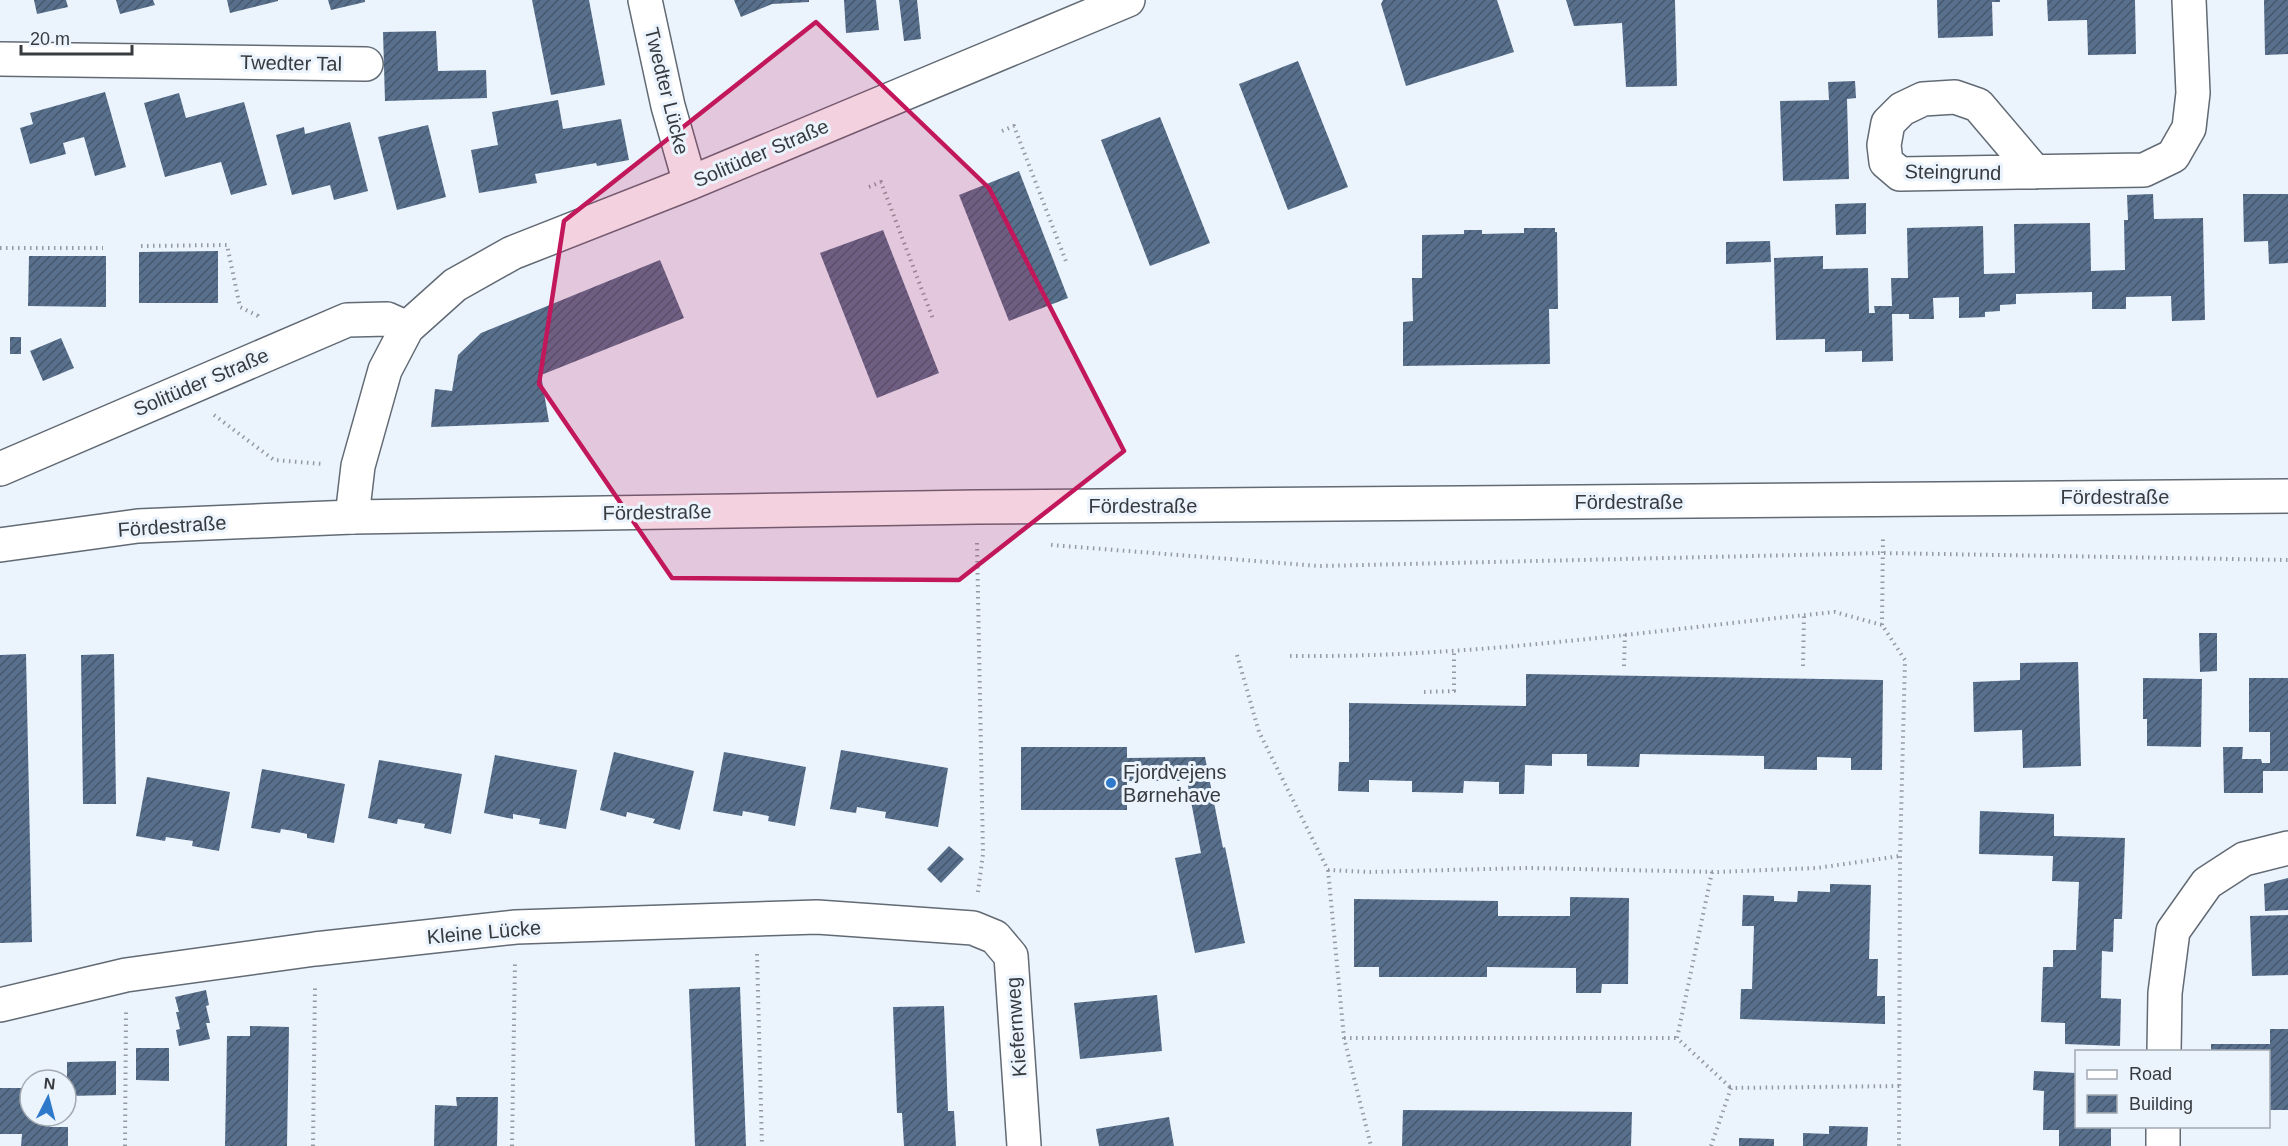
<svg xmlns="http://www.w3.org/2000/svg" width="2288" height="1146" font-family="Helvetica,sans-serif">
<defs>
<pattern id="building-hatch" width="6" height="6" patternUnits="userSpaceOnUse" patternTransform="scale(1.5)"><rect width="6" height="6" fill="#58708c"/><path d="M-1 1l2-2M0 6l6-6M5 7l2-2" fill="none" stroke="#46586e"/></pattern>
</defs>
<rect width="100%" height="100%" fill="#ebf3fd"/>
<path fill="url(#building-hatch)" d="M34,0H66L68,7L37,14Z
M116,0H153L155,5L120,14Z
M227,0H278V1L230,13Z
M328,0H365V2L331,10Z
M532,0H589L605,85L551,95Z
M734,0H809V2L772,4L741,17Z
M844,0H876L879,30L846,33Z
M899,0H917L921,39L904,41Z
M1383,0H1497L1514,52L1406,86L1381,4Z
M1566,0H1675L1677,86L1626,87L1622,23L1574,26Z
M1937,0H2000V2H1992L1993,36L1938,38Z
M2047,0H2135L2136,54L2088,55L2087,20L2048,21Z
M2264,0H2288V54L2265,55Z
M436,31L438,71L486,70L487,98L385,101L383,32Z
M1298,61L1348,187L1288,210L1239,84Z
M1855,81L1856,98L1847,99L1849,179L1783,181L1780,101L1829,100L1828,82Z
M105,92L126,167L95,176L84,137L63,143L66,154L30,164L20,128L33,124L30,113Z
M179,93L186,118L244,102L267,185L231,195L221,162L165,177L144,103Z
M558,100L563,129L621,119L629,160L597,166L596,163L535,174L537,183L479,193L471,150L498,145L492,112Z
M1160,117L1210,243L1150,266L1101,140Z
M350,122L368,191L334,200L330,185L292,195L276,135L304,127L305,134Z
M428,125L446,197L397,210L378,137Z
M1019,171L1068,298L1009,321L959,195Z
M2153,194L2154,219L2203,218L2205,320L2172,321L2171,296L2126,297V309H2092V292L2016,294V304L2000,305V311L1985,312V317L1959,318V297L1933,298L1934,319H1909V314H1892L1893,361L1862,362V351L1825,352V339L1776,340L1774,258L1823,256V269L1868,268L1869,313H1875L1874,306H1892L1891,278H1908L1907,228L1983,226L1984,274L2015,273L2014,224L2090,223L2091,271L2125,270L2124,220H2128L2127,195Z
M2243,194H2288V263L2269,264L2268,241L2244,242Z
M1866,203V234L1836,235L1835,204Z
M1524,228H1555V232H1557L1558,309H1549L1550,364L1403,366V322L1413,321L1412,278H1422V235L1464,234V230H1482V234L1524,233Z
M883,230L939,373L877,398L820,253Z
M1770,241L1771,262L1726,264V242Z
M218,251V303H139V252Z
M29,256H106V307L28,306Z
M660,260L684,318L541,375L549,422L431,427L435,389L452,391L458,355L481,333Z
M10,337H21V354H10Z
M61,338L74,368L43,381L30,351Z
M2199,633H2217V671L2200,672Z
M26,654L32,942L0,943V655Z
M114,654L116,804H83L81,655Z
M2078,662L2081,766L2023,768L2022,730L1974,732L1973,682L2020,680V663Z
M1526,674L1883,680L1882,770H1851V758L1817,757V770L1764,769V756L1640,754L1639,767L1587,766V754H1552V766L1525,765L1524,794H1499V782L1464,781L1463,793L1412,792V781L1369,780V792L1338,791L1339,762H1349V703L1526,706Z
M2143,678L2202,679L2201,747L2147,746V719H2143Z
M2249,678H2288V771H2263V793H2224L2223,747H2243L2242,759H2261L2262,763H2270V732H2249Z
M1021,747H1127V758L1205,757L1223,848L1225,847L1245,943L1195,953L1175,858L1201,853L1187,781H1127V810H1021Z
M841,750L948,768L938,827L885,818L886,812L857,807L856,813L830,809Z
M614,752L694,771L680,830L653,823L655,819L627,812L626,817L600,810Z
M724,752L806,767L795,826L768,821L769,816L743,811L742,816L713,811Z
M495,755L577,770L566,829L539,824L540,819L513,814V819L484,813Z
M379,760L462,774L451,834L424,828L425,824L398,819L397,824L368,818Z
M262,769L345,784L334,843L307,838V834L294,831L281,829L280,833L251,828Z
M147,777L230,792L219,851L192,846L193,841L179,839L166,837L165,841L136,836Z
M1980,811L2054,814V836L2125,838L2122,919H2114L2113,952L2102,951L2101,994V998L2121,999L2120,1046L2065,1044V1023L2041,1022L2043,967H2053V950H2076L2079,882L2052,881L2053,856L1979,854Z
M949,846L964,859L941,883L927,869Z
M2288,878V910L2265,911L2264,884Z
M1830,884L1871,885L1869,959H1878L1877,996H1885V1024L1740,1019L1741,989H1752L1754,926H1742L1743,895L1774,896V901L1797,902L1798,891L1830,892Z
M1570,897L1629,898L1628,984H1602L1601,993H1576V968L1487,967V977H1379V967H1354V899L1498,901V916H1570Z
M2288,915V975L2252,976L2250,916Z
M740,987L746,1146H695L689,989Z
M206,990L209,1005L206,1006L210,1023H206L210,1039L179,1046L176,1030L180,1029L176,1012H179L175,997Z
M1157,995L1162,1051L1080,1059L1074,1003Z
M944,1006L948,1111H954L956,1146H904L902,1113H897L893,1007Z
M250,1026L289,1027L287,1146H225L227,1036H250Z
M2270,1029H2288V1110H2268V1052H2211V1044H2270Z
M136,1048H169V1081L136,1080Z
M116,1061V1095L67,1096V1062Z
M2034,1071L2076,1073V1126H2111V1146H2059V1130H2043L2044,1091L2033,1090Z
M0,1088H30V1116H50V1127H68V1146H21L22,1134H0Z
M456,1097H498L497,1146H434L435,1105L457,1106Z
M1403,1110L1632,1112L1631,1146H1402Z
M1169,1117L1174,1146H1099L1096,1129Z
M1829,1126L1868,1127L1867,1146H1803V1133L1829,1134Z
M1739,1138L1774,1139V1146H1739Z"/>
<g fill="none" stroke-linecap="round" stroke-linejoin="round">
<g stroke="#626a74" stroke-width="36">
<path id="street" d="M645,0L668,106L690,183
M0,59L366,64
M2035,172L1978,105L1955,97L1923,99L1902,109L1888,123L1884,145L1886,162L1900,174L2144,170L2173,156L2189,128L2193,93L2189,0
M0,469L347,320L387,319L407,328
M352,517L358,466L385,370L407,328L455,285L512,253L690,183L1128,0
M0,1005L126,975L315,949L516,927L817,917L973,928L995,937L1011,956L1024,1146
M2164,1052L2165,993L2173,931L2207,883L2244,859L2288,848
M2163,1146V1126"/>
</g>
<g stroke="#626a74" stroke-width="36">
<path id="secondary" d="M0,545L138,526L352,517L977,507L2288,496"/>
</g>
<path stroke="#949aa1" stroke-width="4" stroke-dasharray="1.5 4.5" stroke-linecap="butt" d="M1002,131L1014,126L1067,264
M869,187L881,182L933,319
M141,246L227,245L240,307L258,316L259,320
M0,248H103
M214,415L274,460L323,464
M977,543L983,854L978,892
M1051,545L1319,566L1882,553L2288,560
M1882,625L1883,536
M1237,655L1259,732L1328,870L1369,872L1528,868L1718,872L1817,868L1900,856
M1290,656C1473,658 1653,630 1835,612L1882,625L1905,660L1900,856L1899,1146
M1624,666L1625,634
M1803,666L1804,615
M1424,692L1454,691V652
M1328,870L1344,1038L1371,1146
M1712,872L1677,1038L1731,1088
M757,954L762,1146
M1344,1038H1677
M125,1146L126,1011
M313,1146L315,986
M512,1146L515,961
M1711,1146L1731,1088L1900,1086"/>
<use href="#street" stroke="#fff" stroke-width="33"/>
<use href="#secondary" stroke="#fff" stroke-width="33"/>
</g>
<path fill="#c2185b" fill-opacity="0.2" stroke="#c2185b" stroke-width="4.5" stroke-linejoin="round" d="M816,22L989,188L1124,451L959,580L672,578L539,384L564,221Z"/>
<circle fill="#2e79c9" stroke="#ebf3fd" stroke-width="2" cx="1111" cy="783" r="6"/>
<g text-anchor="middle" dominant-baseline="central" stroke-width="6" stroke-linejoin="round" paint-order="stroke">
<g font-size="20" fill="#373b3f" stroke="#ebf3fd">
<text transform="translate(291 63) rotate(1)">Twedter Tal</text>
<text transform="translate(667 91) rotate(76)">Twedter Lücke</text>
<text transform="translate(761 153) rotate(-23)">Solitüder Straße</text>
<text transform="translate(1953 172) rotate(1)">Steingrund</text>
<text transform="translate(201 382) rotate(-23)">Solitüder Straße</text>
<text x="2115" y="497">Fördestraße</text>
<text x="1629" y="502">Fördestraße</text>
<text x="1143" y="506">Fördestraße</text>
<text transform="translate(657 512) rotate(-1)">Fördestraße</text>
<text transform="translate(172 526) rotate(-4)">Fördestraße</text>
<text transform="translate(484 932) rotate(-5)">Kleine Lücke</text>
<text transform="translate(1016 1027) rotate(-94)">Kiefernweg</text>
</g>
<g font-size="20" fill="#373b3f" stroke="#ebf3fd" text-anchor="start">
<text x="1123" y="772">Fjordvejens<tspan x="1123" dy="23">Børnehave</tspan></text>
</g>
</g>
<rect x="2075" y="1050" width="195" height="78" fill="#ebf3fd" stroke="#a3a9b1" stroke-width="1.5"/>
<rect x="2087" y="1070" width="30" height="9" fill="#ffffff" stroke="#a3a9b1" stroke-width="1.5"/>
<text x="2129" y="1080" font-size="18" fill="#373b3f">Road</text>
<rect x="2087" y="1095" width="30" height="18" fill="url(#building-hatch)" stroke="#a3a9b1" stroke-width="1.5"/>
<text x="2129" y="1110" font-size="18" fill="#373b3f">Building</text>
<g transform="translate(48 1098) rotate(6)"><circle r="28" fill="#ebf3fd" stroke="#a3a9b1" stroke-width="1.5"/>
<path d="M0-4.5L10 22L0 15L-10 22Z" fill="#2e79c9"/>
<text y="-9" font-size="16" font-weight="bold" text-anchor="middle" fill="#373b3f">N</text>
</g>
<path d="M21 45v9h111v-9" fill="none" stroke="#373b3f" stroke-width="3"/>
<text x="30" y="45" font-size="18" fill="#373b3f" stroke="#ebf3fd" stroke-width="4.5" paint-order="stroke">20 m</text>
</svg>
